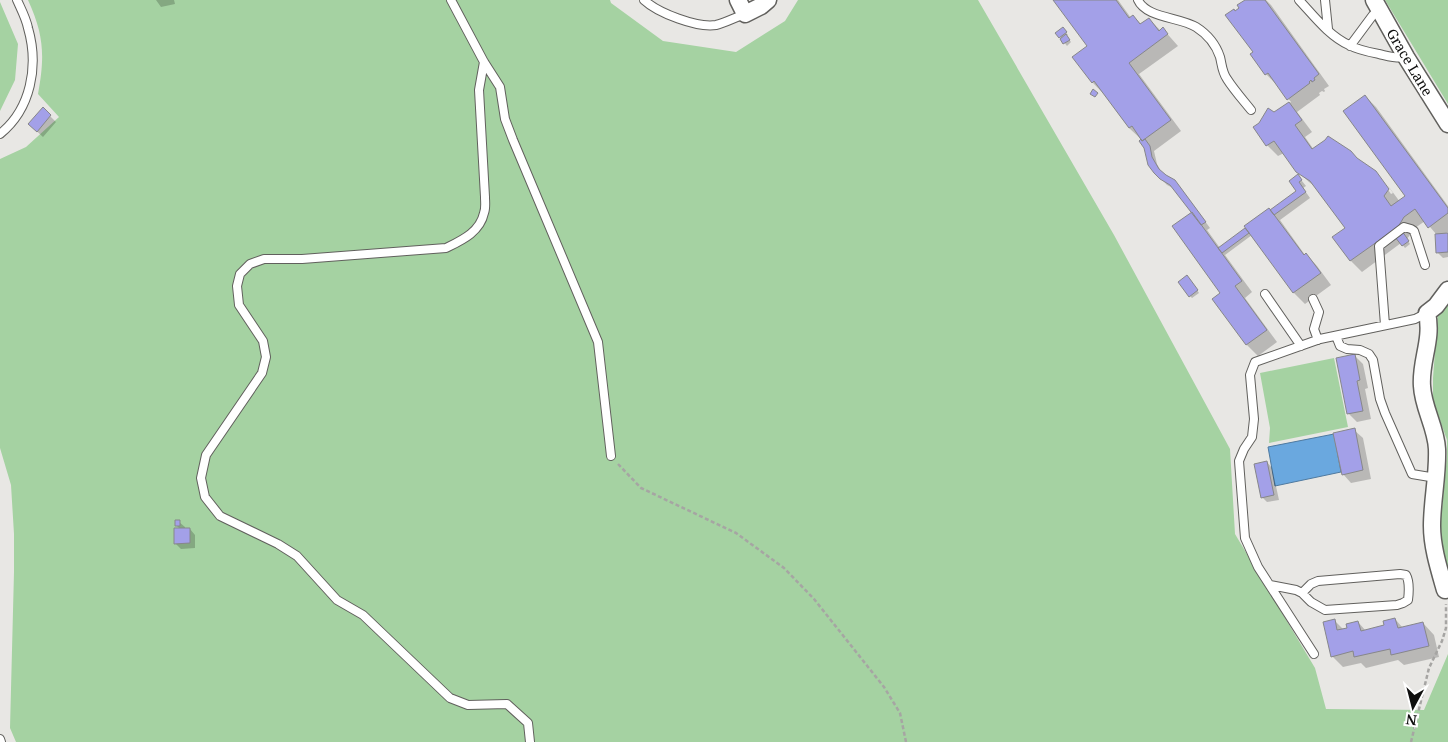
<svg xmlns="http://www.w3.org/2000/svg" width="1448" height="742" font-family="'Noto Serif',serif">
<rect width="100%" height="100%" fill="#e8e7e4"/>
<path fill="#a5d2a2" d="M28,0H610L611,3L663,41L736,52L785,21L798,0H978L1114,235L1230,449L1235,534L1315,668L1326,709L1424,710L1448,654V742H16L10,728L14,572V534L11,485L0,448V159L26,147L59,117L38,94C45,56 44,35 28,0Z
M1385,0H1448V104Z
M0,2L18,44L15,80L0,111Z
M1448,299V577L1438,531L1442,509L1447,456V440L1433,401V378L1438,312Z
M1334,358L1348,427L1269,443L1270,428L1260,373Z"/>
<path fill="#6aa8df" stroke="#4f7aa0" d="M1334,434L1341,472L1275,486L1268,447Z"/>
<path fill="#0003" d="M156,0H174L175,4L161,7Z
M1055,0H1118L1131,18L1133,16L1142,25L1149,19L1161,31L1163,29L1178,46L1139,74L1181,131L1154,151L1157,164L1163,175L1180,187L1210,228L1207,230L1220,248L1245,229L1250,234L1271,211L1298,191V176L1306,186L1303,188L1310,198L1280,220L1305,255L1306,254L1317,266L1331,285L1305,304L1294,293L1252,235L1225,255L1252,292L1245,298L1277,342L1258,356L1247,345L1214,299L1222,293L1193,212L1175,189L1167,185L1155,172L1145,148L1140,141L1142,140L1129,128L1104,94L1093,83L1074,57L1089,47Z
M1247,0H1266L1271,5L1329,86L1324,89L1325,91L1324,92L1322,91L1319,93L1320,95L1297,112L1312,132L1305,137L1314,150L1362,163L1378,175L1391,194L1393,193L1386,183L1400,202L1407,196L1365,96L1376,107L1448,206V232L1445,234H1448V257L1443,258L1438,253L1436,234L1425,221L1415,228L1407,239L1410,244L1405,248L1401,243L1362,272L1351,261L1334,238L1346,229L1317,188L1309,182L1297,171L1284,153L1278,156L1267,145L1254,128L1291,102L1278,86L1266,74L1254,53L1235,12Z
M1065,31L1068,35L1066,36L1071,42L1067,46L1057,33Z
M43,109L56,122L43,137L29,124Z
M1190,279L1199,293L1192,298L1190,296Z
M1354,355L1363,364L1368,388L1365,389L1371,419L1357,422L1348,413Z
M1354,430L1363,438L1371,479L1351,483L1343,474Z
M1267,462L1272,468L1279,500L1267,502L1262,497Z
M179,522L185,527V529H190L195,535V548L181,549L175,543L180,529L176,525Z
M1395,619L1403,628L1423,623L1434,635L1439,657L1404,665L1398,660L1366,668L1361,663L1343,667L1332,656L1334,620L1344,630L1358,622L1366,631L1386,626Z"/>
<path fill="#a3a0e8" stroke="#87878a" d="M1053,0H1116L1129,18L1133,15L1140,24L1149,18L1159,31L1163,27L1168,34L1129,63L1171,120L1142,141L1132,126L1129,128L1094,81L1092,83L1072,57L1087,46Z
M1245,0H1265L1319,74L1314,78L1315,80L1312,82L1311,80L1309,82L1310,83L1287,100L1268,73L1265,75L1250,54L1253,52L1225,15L1234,9L1235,11L1239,8L1237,5Z
M1063,27L1067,32L1059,38L1055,33Z
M1066,34L1070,40L1063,44L1060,39Z
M1093,89L1098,93L1095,97L1090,94Z
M1365,95L1448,208V213L1428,228L1415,209L1404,217L1398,227L1350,261L1332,237L1345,228L1310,181L1296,172L1274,141L1266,146L1253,127L1259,123L1268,108L1274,112L1289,102L1302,120L1295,125L1312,149L1325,140L1328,136L1351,151L1357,158L1376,171L1389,189L1384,196L1391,206L1405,196L1343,111Z
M43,107L51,115L37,132L28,124Z
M1141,139L1142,141L1145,139L1150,146L1152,157L1159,169L1166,175L1175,180L1206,222L1201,225L1170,185L1160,179L1154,173L1148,165L1144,148L1139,141Z
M1298,174L1302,180L1299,182L1306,192L1274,215L1270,210L1296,191L1289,181Z
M1269,208L1304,255L1306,253L1321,273L1293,293L1244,226Z
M1192,212L1242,281L1235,286L1267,330L1246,345L1212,299L1220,293L1172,226Z
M1245,228L1249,233L1222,253L1218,248Z
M1402,231L1409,241L1402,246L1395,237Z
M1448,233V252L1436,253L1435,234Z
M1187,275L1198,290L1189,297L1178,282Z
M1355,354L1360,380L1357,381L1363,411L1347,414L1336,358Z
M1355,428L1363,470L1342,475L1333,433Z
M1267,461L1274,495L1261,498L1254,464Z
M175,520H180V526H175Z
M174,528H190V543L174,544Z
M1395,618L1398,628L1423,622L1429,646L1391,655L1390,649L1354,657L1353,651L1331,657L1323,622L1335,619L1337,630L1347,628L1346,624L1358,621L1361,631L1384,625L1383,621Z"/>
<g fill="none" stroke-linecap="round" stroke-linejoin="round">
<g stroke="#61605d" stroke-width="10">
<path id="service" d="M451,0L484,62L500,87L505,119L513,140L598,342L611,456
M644,0C658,13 697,28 716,25C725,23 736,17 745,14
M1138,0C1146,18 1180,17 1196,27C1207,34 1216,45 1220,57C1222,65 1222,72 1227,79C1234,90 1243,100 1251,110
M1299,0C1314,16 1329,36 1349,45C1358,50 1369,52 1379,54C1388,56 1397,59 1406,57
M1325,0L1328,29
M1350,46L1373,15L1379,9
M484,62L479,90L485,197C485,202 486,208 484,213C480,232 462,240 446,248L302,259H264L250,264L240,274L237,286L239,305L263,341L266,357L262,373L206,455L201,478L205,497L220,516L278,544L297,556L337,600L363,615L450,698L468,705L507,704L528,723L530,742
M0,134C31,109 39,66 28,28C26,18 21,9 17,0
M1265,294L1301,346
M1313,299L1319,312L1314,329L1318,340
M1385,325L1379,246L1404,227L1411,229L1414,231L1425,265
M1336,336L1340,346L1347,349L1360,350L1369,354L1373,360L1380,399L1385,413L1412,474L1436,478
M1270,585L1296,590L1302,593L1311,602L1325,610L1397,605L1403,603L1408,600C1409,592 1410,582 1406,575L1400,574L1318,581L1311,584L1302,593
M1314,654L1258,567L1245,538L1239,461L1244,449L1252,437L1254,419L1250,375L1255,362L1320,339L1415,319L1427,313
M0,739L1,742"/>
</g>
<g stroke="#61605d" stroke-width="19">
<path id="minor" d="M738,0L745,14L761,6L768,0
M1374,0L1406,57L1448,124
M1445,590C1439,569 1432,547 1432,526C1432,500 1438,475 1437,449C1436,427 1423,408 1422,386C1420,361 1433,340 1427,313L1436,306L1448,290"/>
</g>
<path stroke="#a6a5a3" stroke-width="2.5" stroke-dasharray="4 2.5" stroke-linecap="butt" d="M618,464L641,488L736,533L784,568L814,599L884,687L900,713L906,742
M1411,742L1429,668L1442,641L1446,628V604"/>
<use href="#service" stroke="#fff" stroke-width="8"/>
<use href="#minor" stroke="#fff" stroke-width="16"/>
</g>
<g text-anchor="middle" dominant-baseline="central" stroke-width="5" stroke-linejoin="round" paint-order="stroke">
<g font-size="14" fill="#0f0f0e" stroke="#fff">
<text transform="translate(1410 62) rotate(59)">Grace Lane</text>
</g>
</g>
<g transform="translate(1413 707) rotate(187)" stroke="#ffffff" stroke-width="4" paint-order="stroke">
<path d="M0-4L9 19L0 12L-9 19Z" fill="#0f0f0e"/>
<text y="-8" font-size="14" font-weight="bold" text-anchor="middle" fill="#0f0f0e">N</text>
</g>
</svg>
